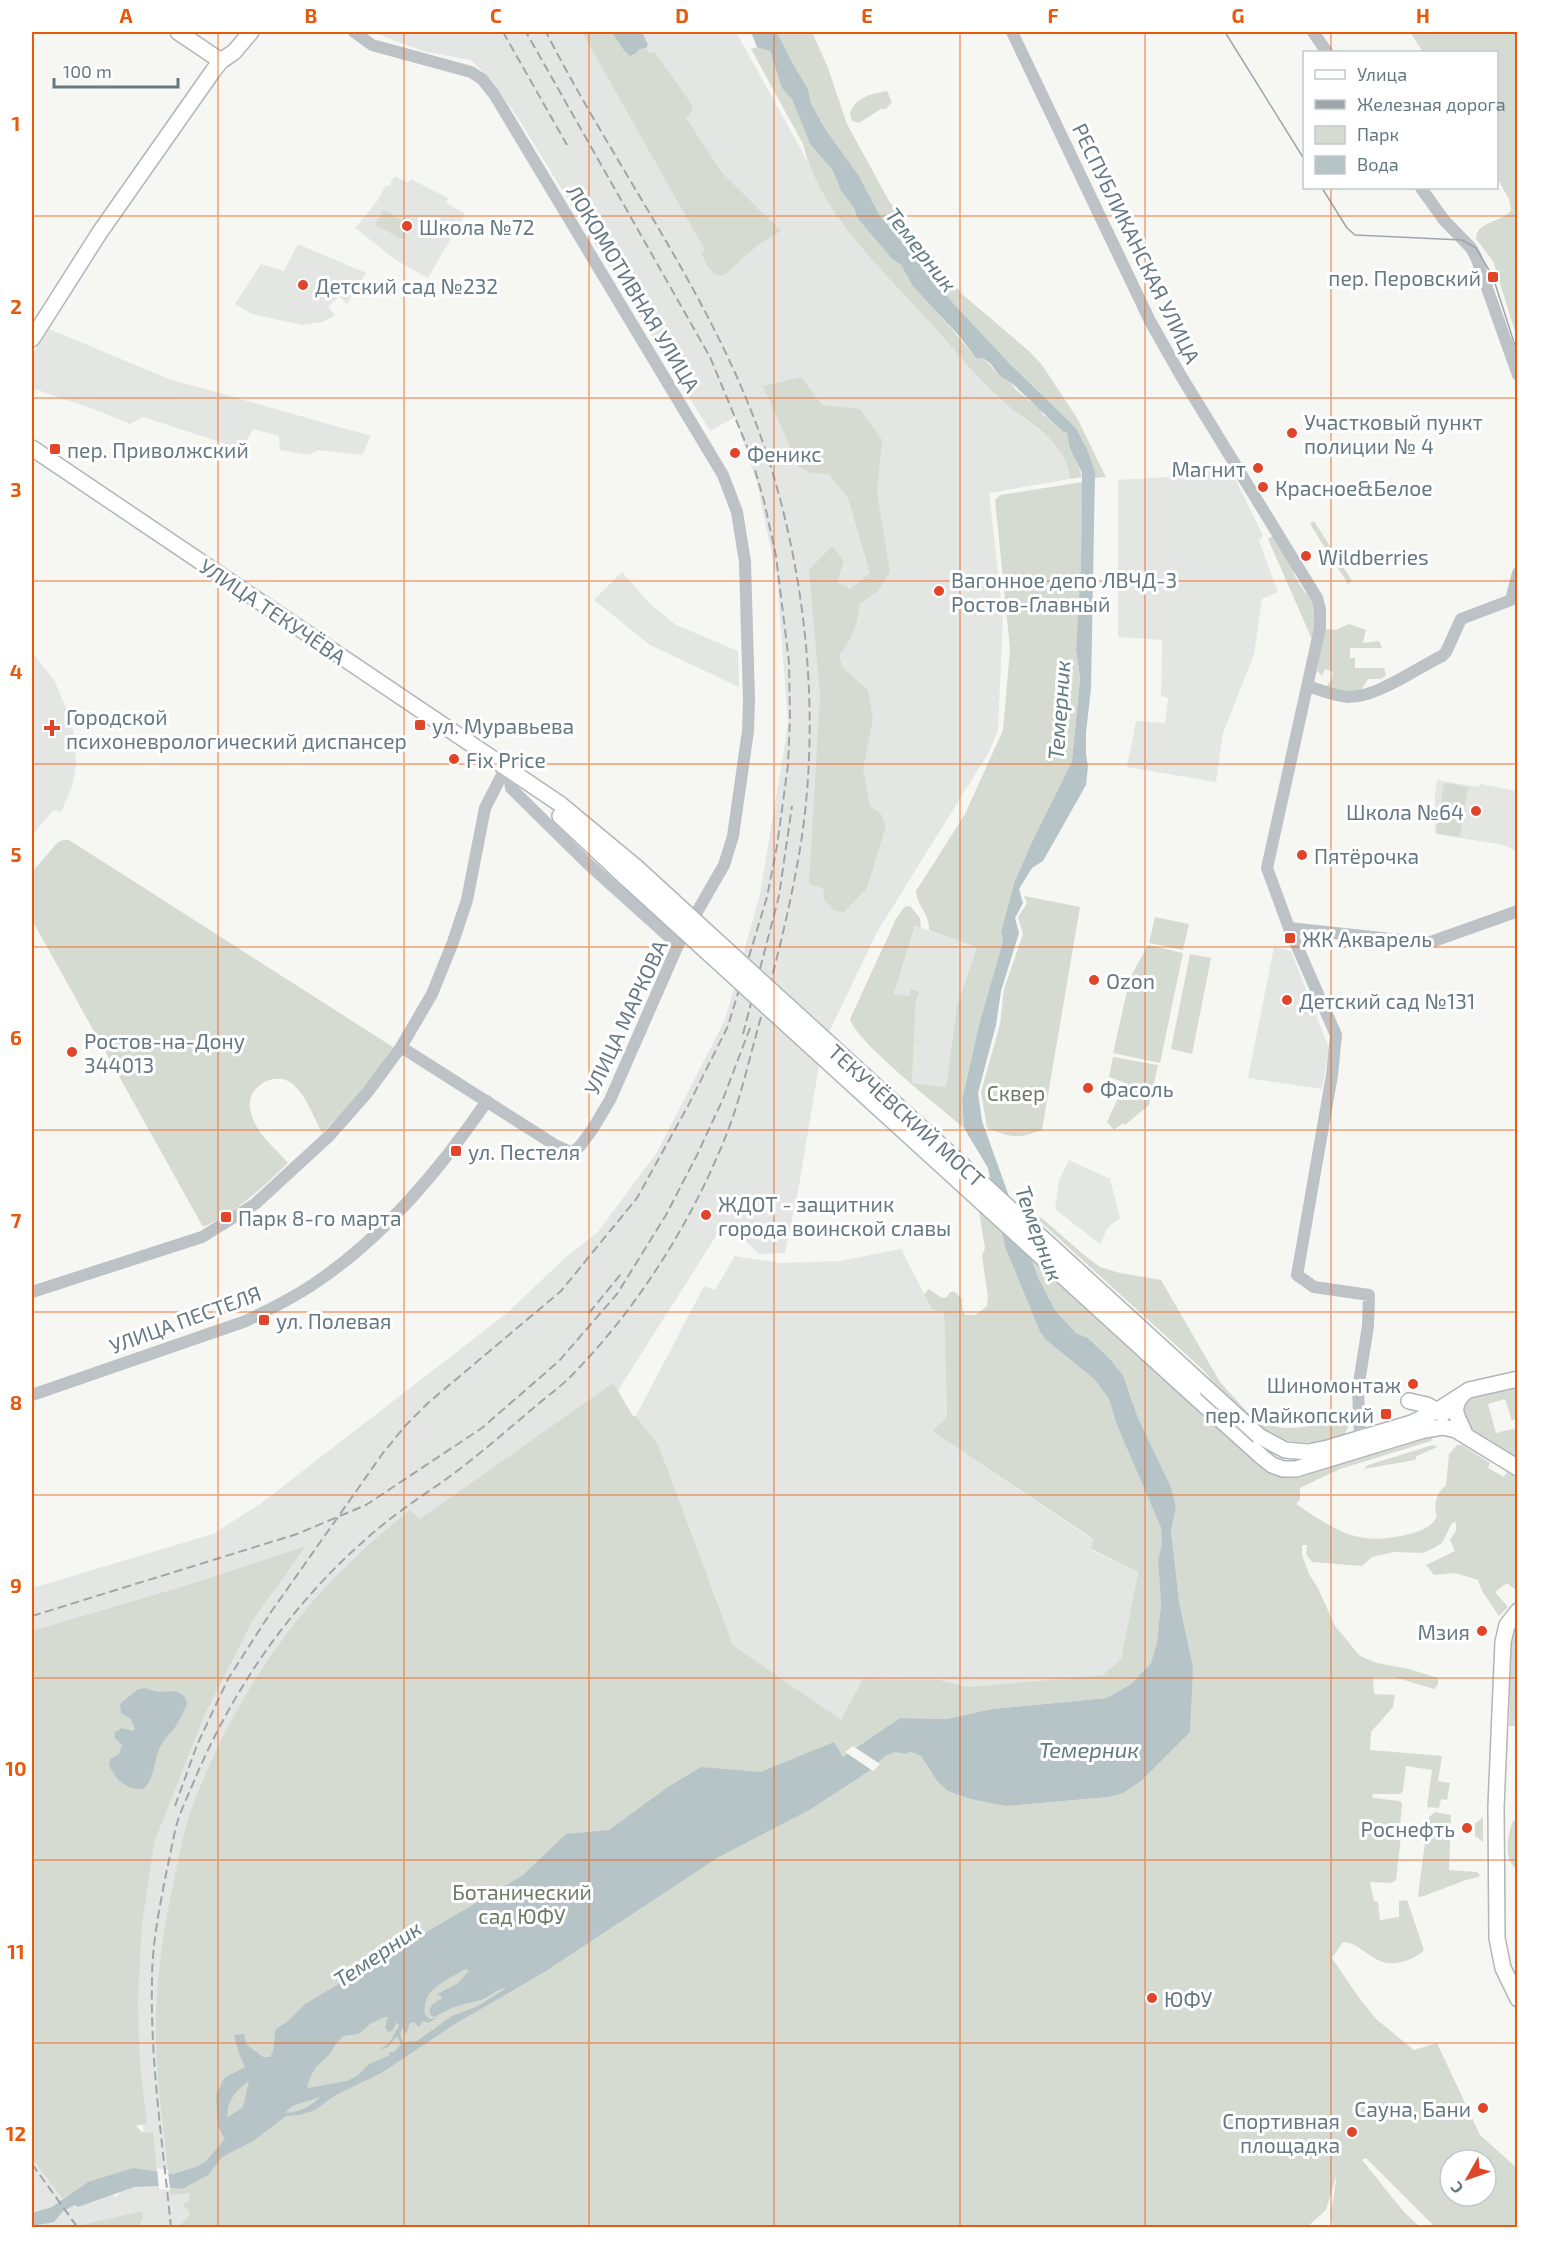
<svg xmlns="http://www.w3.org/2000/svg" width="1549" height="2259" font-family="'Exo 2',sans-serif">
<rect width="100%" height="100%" fill="#f6f6f3"/>
<path fill="#e4e6e4" d="M372,32H736L841,222L997,397L1054,442L1070,466V479L989,493L1003,617L998,730L989,752L877,932L822,1047L798,1191L785,1253L759,1254L725,1222L617,1392L212,2227H32V2116L96,2171L116,2198L146,2152L121,1949L32,1638V1588L213,1534L260,1504L507,1313L565,1258L598,1232L657,1152L725,1020L760,894L783,755L788,723L777,579L757,483L735,417L710,431L518,118L493,82L471,60L426,52Z
M395,176L408,183L411,179L448,198L446,203L465,214L428,278L396,260L355,228L378,200L386,185L389,186Z
M298,244L366,273L347,304L339,296L328,307L335,315L323,322L302,325L252,314L235,304L261,264L284,271Z
M49,329L169,379L371,436L362,455L318,450L309,455L280,450L279,436L253,429L242,449L143,417L130,424L99,411L32,388V356Z
M1231,470L1263,536L1259,541L1278,592L1262,599L1254,654L1223,733L1216,782L1127,767L1136,721L1165,723L1168,698L1161,696L1162,640L1118,637V480L1200,475L1208,471Z
M622,572L650,604L676,625L738,651L739,687L650,645L594,600Z
M32,652L54,680L70,717L75,739L76,764L72,787L61,812L53,810L32,836Z
M1437,780L1479,787L1480,784L1517,791V856V852L1504,845L1435,834V794Z
M915,926L977,946L957,1005L946,1087L912,1083L916,1000L918,992L909,996L894,995Z
M1274,947L1291,951L1329,1048L1322,1089L1248,1078Z
M1069,1160L1110,1179L1120,1218L1108,1227L1100,1244L1055,1209L1059,1180Z
M901,1249L932,1309L944,1313L947,1418L932,1431L1093,1540L1091,1550L1138,1572L1121,1659L1103,1675L967,1687L940,1680L841,1721L733,1645L659,1446L636,1416L704,1286L715,1290L735,1256L781,1263L840,1261Z"/>
<path fill="#d6dbd2" fill-rule="evenodd" d="M582,32H611C622,43 618,47 633,56L640,49L646,48L648,52L655,53L693,106L691,112L686,118L722,173L781,231L759,244L723,276C710,275 707,264 701,253L705,250Z
M777,32H812L828,68L847,124L889,201L962,294L1030,352L1042,365L1077,418L1106,477L1095,478L1087,449L1076,428L1010,364L953,303L880,216L859,176L824,127L811,103L808,89L792,62Z
M1410,32H1517V338L1493,261L1476,239C1477,220 1501,224 1511,210L1509,199L1497,178L1496,52H1423Z
M761,46L770,51L782,87L792,98L810,144L833,171L841,191L854,208L858,219L892,259L901,265L910,280L976,358C990,359 990,368 1000,375C1006,380 1011,382 1015,389L1041,410L1043,415C1053,419 1057,430 1067,433L1082,477L1070,479C1068,439 1022,421 997,396C972,372 950,344 926,318C880,267 820,213 803,144L751,49Z
M887,91L892,102L886,109H881L859,123L852,121L850,114C854,97 872,94 887,91Z
M383,210L410,224L402,239L375,225Z
M801,377L822,405L860,409L882,440L877,493L890,572L878,591L860,604C857,627 852,638 839,656L843,668L868,690L873,719L863,769L870,806L881,814L886,826L867,888L844,912L834,911L823,898L824,889L809,884L820,695L809,570L832,546L844,561L837,582L850,589L870,573L848,498L829,474L811,473L799,467L763,386Z
M1082,482L1081,563L1076,650L1080,678L1072,761L1031,844L1014,883L1001,932L1003,941L980,1021L962,1100L964,1128C942,1109 856,1042 850,1019L896,919L904,907L910,906L920,918L921,928L915,926L894,994L909,996L911,989L919,992L916,1000L912,1083L946,1087L957,1005L977,947L929,930C930,914 917,906 916,891L965,814L1003,730L1010,649L995,500L1000,495Z
M1314,521L1352,581L1348,584L1310,524Z
M1274,535L1296,571L1293,573L1305,593L1309,591C1319,607 1317,626 1314,644L1268,539Z
M1349,624L1366,630L1363,643L1379,641L1382,648H1350V658H1355V668H1384L1386,675L1381,679H1368L1361,690L1351,694L1326,687L1332,679L1333,672L1325,669L1322,676L1317,671L1324,631L1327,629L1336,630Z
M1444,783L1468,787L1460,837L1436,833Z
M64,840H69L393,1047L364,1090L322,1133C314,1118 307,1097 294,1085C279,1071 253,1082 250,1101C249,1106 251,1114 253,1119C259,1136 277,1150 288,1163C262,1188 237,1212 203,1227L32,920V872L58,842Z
M1024,896L1080,907L1042,1130C1018,1139 1012,1138 987,1128L981,1092L1000,1024L1004,989L1023,934L1018,917L1027,903Z
M1155,917L1189,924L1183,950L1149,943Z
M1148,945L1183,953L1160,1063L1113,1053L1130,978Z
M1190,954L1211,958L1192,1054L1171,1049Z
M1113,1057L1158,1065L1149,1105L1125,1125L1123,1123L1114,1130L1107,1122L1125,1083L1109,1077Z
M1021,1204L1044,1220L1084,1255L1100,1267L1120,1273L1161,1280L1220,1382L1259,1425L1222,1391L1202,1369Z
M979,1211L1002,1232L1005,1247L1040,1332L1046,1340L1094,1379L1109,1399L1116,1423L1161,1528L1162,1543L1158,1560L1161,1604L1157,1642L1151,1663L1131,1684L1107,1698L992,1709L947,1719L900,1718L895,1752L905,1754L911,1752L921,1756L937,1781L1006,1806L1109,1797L1141,1781L1151,1769L1193,1667L1179,1601L1173,1555L1171,1532L1176,1507L1171,1487L1138,1418L1123,1375L1110,1359L1088,1338L1076,1333L1055,1310L1038,1277L1031,1258L1181,1395L1201,1409L1268,1472L1276,1476L1292,1477L1379,1449L1432,1435L1433,1437L1431,1441L1340,1469L1300,1488V1500L1296,1504C1338,1532 1358,1547 1410,1534C1421,1531 1432,1527 1437,1516C1433,1507 1436,1491 1446,1486L1449,1454L1457,1445H1462L1490,1463L1488,1468L1504,1477L1507,1472L1517,1478V1591L1507,1583L1495,1592L1508,1607L1499,1616L1482,1591L1478,1580L1455,1573L1434,1575L1426,1565L1455,1551L1450,1540L1456,1531V1522L1452,1523L1442,1543L1432,1549L1422,1553L1394,1552L1372,1557L1362,1566L1312,1562L1306,1554L1307,1545H1302V1555L1309,1574L1318,1588L1335,1626L1360,1656L1377,1663L1409,1669L1438,1678V1685L1434,1689L1394,1677H1373L1374,1694L1395,1695L1393,1707L1371,1732L1370,1750L1442,1756L1438,1781L1450,1783L1447,1800L1441,1799L1439,1808L1427,1807L1432,1770L1406,1766L1403,1791L1400,1794H1372L1373,1798L1400,1801L1402,1804L1400,1826L1379,1825L1377,1831L1396,1833L1401,1836L1396,1880L1392,1883L1370,1882L1374,1901L1378,1902L1380,1920L1399,1917V1901L1407,1900L1424,1950C1414,1960 1394,1967 1380,1961C1366,1955 1358,1943 1343,1942L1332,1958L1357,1995L1376,2019L1414,2050L1437,2043L1480,2135L1517,2168V2227L1445,2228L1433,2225L1366,2158L1362,2160L1404,2212L1420,2227H1333L1331,2214L1337,2173L1326,2210L1306,2228L178,2227L189,2216V2211L182,2205L189,2201V2193L170,2195V2187L182,2189L187,2170L179,2174L168,2173C164,2130 157,2086 156,2042C155,1988 162,1934 174,1881C178,1860 182,1839 188,1819C211,1751 252,1677 297,1620C329,1580 370,1542 410,1510L420,1519L613,1383L633,1416H636L659,1446L733,1645L841,1720L863,1679L940,1680L967,1687L1103,1675L1121,1659L1138,1572L1091,1549L1093,1539L932,1431L947,1417L944,1313L932,1309L924,1294L929,1289L942,1298L947,1297L950,1292H955L962,1299L963,1312L966,1315H975L987,1306L988,1297L982,1256L985,1248ZM1450,2160H1486V2196H1450Z
M1517,1385V1417L1512,1421L1505,1399L1488,1404L1496,1433L1517,1428V1462C1505,1455 1486,1448 1476,1438C1463,1426 1457,1405 1476,1396C1489,1390 1504,1388 1517,1385Z
M1343,1421L1349,1425L1344,1436C1316,1444 1284,1448 1261,1426L1265,1422C1280,1435 1324,1423 1343,1421Z
M1433,1445L1437,1447L1417,1456L1415,1460L1364,1469L1368,1465Z
M306,1546L253,1620L204,1716L154,1843L142,1924L138,1999L140,2064L147,2123L136,2126L142,2132L153,2133L157,2172L88,2182L63,2199L32,2158V1631L191,1584Z
M1517,1622V1726H1509L1511,1639Z
M1435,1812L1451,1815L1449,1870L1477,1872L1480,1875L1479,1877L1466,1880L1421,1897L1418,1896L1425,1842L1431,1841L1432,1832L1428,1831L1429,1817Z
M1483,1817V1842L1475,1836V1824Z
M1517,1820H1518L1517,1869C1503,1861 1507,1835 1513,1821Z
M138,2212H141L143,2216L139,2227L82,2228L81,2225Z"/>
<path fill="#b6c4c7" fill-rule="evenodd" d="M611,32H642L648,45L646,48L640,49L635,54L630,56C621,49 619,40 611,32Z
M751,32H777L792,62L808,89L811,103L824,127L859,176L880,216L953,303L1010,364L1076,428L1087,449L1095,472L1091,688L1086,733V755L1088,766L1086,785L1043,861L1032,868L1019,889L1023,903L1015,918L1019,933L1001,991L996,1025L978,1093L982,1121L1038,1277L1055,1310L1076,1333L1088,1338L1110,1359L1123,1375L1138,1418L1171,1487L1176,1507L1171,1532L1179,1601L1193,1667L1190,1732L1141,1781L1123,1793L1109,1797L1006,1806L971,1799L948,1791L937,1781L921,1756L911,1752L905,1754L895,1752L885,1756L869,1771L811,1809L717,1858L546,1971L455,2024L383,2072L334,2096L315,2110L300,2115L286,2116L253,2141L222,2157L208,2175L182,2189L156,2186L134,2187L78,2207L75,2205L63,2211L54,2222L32,2226V2213L52,2207L88,2182L133,2168L173,2174L196,2167L205,2162L225,2139L218,2127L216,2096L224,2078L245,2067L239,2054L234,2035L244,2034L246,2044L263,2057H270C276,2048 273,2040 276,2029L288,2021L305,2004L523,1875L566,1834L609,1830L668,1787L701,1767L761,1772L834,1742L843,1757L900,1718L947,1719L992,1709L1107,1698L1131,1684L1151,1663L1157,1642L1161,1604L1158,1560L1162,1543L1161,1528L1116,1423L1109,1399L1094,1379L1046,1340L1040,1332L1005,1247L988,1168L964,1128L962,1100L980,1021L1003,941L1001,932L1014,883L1031,844L1072,761L1080,678L1076,650L1081,563L1082,473L1070,448L1067,433L1062,431L1014,385L999,375L990,363L984,359L976,358L960,337L913,286L901,265L892,259L858,219L854,208L841,191L833,171L810,144L792,99L782,88L770,51L757,47ZM466,1969L469,1971L457,1984L439,1993L436,1996L440,1995L442,1998L433,2004L429,2010L431,2016L435,2017C450,2007 464,2004 481,2000C490,1997 497,1988 506,1988L478,2006L452,2016L417,2041L403,2042L400,2034L402,2028L406,2034L410,2023L414,2022L419,2027L423,2021L428,2023L437,2018L430,2019L425,2015C421,1989 447,1980 466,1969ZM385,2017H388L385,2027L388,2032L392,2031L397,2022L399,2026L389,2043L379,2050L388,2047L397,2036L401,2044L394,2052H389L390,2055L369,2064L357,2076L347,2081L308,2088L307,2085L315,2068L330,2054L336,2044L343,2036L359,2034L370,2024ZM249,2081L243,2107L228,2117C225,2103 237,2089 249,2081ZM320,2097C311,2107 299,2112 285,2113L292,2106Z
M145,1688C150,1689 155,1692 160,1692C171,1691 185,1689 187,1704C184,1711 180,1720 176,1726C170,1734 163,1740 159,1750C153,1763 155,1779 143,1789C126,1790 116,1780 109,1765L110,1759L119,1754L122,1745L115,1738V1732L122,1728L133,1731L135,1729L131,1719L121,1713L120,1704L137,1690Z"/>
<path fill="#f6f6f3" d="M853,1746L880,1764L873,1771L845,1752Z
M157,2168L168,2170L170,2190L159,2189Z"/>
<g fill="none" stroke-linecap="round" stroke-linejoin="round">
<g stroke="#b0b6b9" stroke-width="18">
<path id="major" d="M178,32L221,61
M32,339L100,232L213,71L221,61L234,52L251,32
M32,448L560,804L636,867
M560,816L626,878
M1463,1394C1448,1412 1460,1418 1465,1435
M1193,1395L1262,1457L1272,1465L1283,1469H1296L1424,1430L1443,1427L1456,1430L1518,1468
M1409,1401L1427,1405L1443,1414
M1259,1436L1285,1450L1308,1452L1328,1448L1412,1423L1438,1410L1469,1390L1518,1379
M1518,1611L1507,1625L1503,1642L1496,1807L1497,1938L1503,1968L1518,1999"/>
</g>
<path stroke="#bcc2c5" stroke-width="12" d="M354,32L372,45L471,72L482,79L494,94L723,475L737,512L745,562L749,700L748,731L733,836L724,865L678,945L610,1100L592,1130L580,1146L572,1153L555,1145L401,1047
M1012,32L1150,321L1181,376L1317,598L1320,609V628L1267,868L1289,928L1336,1035L1332,1075L1297,1275L1314,1287L1369,1295L1368,1326L1358,1389L1360,1440
M1313,32L1327,52
M1421,188L1444,220L1471,248L1476,257L1518,375
M1308,686C1320,690 1335,696 1348,697C1376,698 1417,668 1442,656L1446,652L1461,619L1511,600L1518,573
M517,776L510,780L511,788L516,793L587,863L678,945
M1289,928L1428,943L1518,911
M32,1292L202,1237L255,1204L329,1136L367,1093L401,1047L432,994L453,942L467,900L485,808L506,767
M32,1395L246,1321C270,1309 296,1297 318,1281C386,1235 441,1168 487,1101"/>
<use href="#major" stroke="#fff" stroke-width="15"/>
<path stroke="#9ea6aa" stroke-width="1.5" d="M1225,32L1304,159
M1322,188L1347,228L1355,235L1462,240L1476,248L1493,277L1518,355"/>
<path stroke="#9ea6aa" stroke-width="2" stroke-dasharray="9 4.5" stroke-linecap="butt" d="M503,32L567,145
M743,1034L779,896L792,806
M589,1313L621,1274
M32,1616L297,1534L366,1505L482,1428L559,1361L617,1294L666,1215L697,1155L723,1099L750,1028
M175,1806L197,1745L228,1679L271,1612L383,1453L406,1425L428,1403L561,1291L637,1198L689,1104L728,1026L767,897L777,846L788,765L790,718L789,662L776,556L764,501L751,456L710,357L526,32
M32,2164L78,2228
M171,2228C163,2145 150,2062 152,1980C152,1943 160,1905 167,1869C171,1853 173,1836 178,1820C183,1805 191,1789 197,1774C240,1675 305,1586 390,1519C413,1501 438,1486 461,1468C487,1448 512,1426 537,1405C550,1394 564,1384 575,1372C637,1308 689,1226 723,1143C739,1105 748,1064 759,1024C775,968 789,912 799,855C821,727 808,584 769,461C720,306 619,175 546,32"/>
<g stroke="#b0b6b9" stroke-width="18" stroke-linecap="butt">
<path id="major-bridge" d="M636,867L1259,1436
M626,878L1193,1395"/>
</g>
<use href="#major-bridge" stroke="#fff" stroke-width="15"/>
</g>
<path fill="none" stroke="#e8590c" stroke-width="1.5" stroke-opacity="0.55" d="M218,32V2228M404,32V2228M589,32V2228M774,32V2228M960,32V2228M1145,32V2228M1331,32V52M1331,188V2228M32,216H1518M32,398H1518M32,581H1518M32,764H1518M32,947H1518M32,1130H1518M32,1312H1518M32,1495H1518M32,1678H1518M32,1860H1518M32,2043H1518"/>
<g fill="#e04429" stroke="#fff" stroke-width="2">
<circle cx="407" cy="226" r="6"/>
<rect x="1487" y="271" width="12" height="12" rx="3"/>
<circle cx="303" cy="285" r="6"/>
<circle cx="1292" cy="433" r="6"/>
<rect x="49" y="443" width="12" height="12" rx="3"/>
<circle cx="735" cy="453" r="6"/>
<circle cx="1258" cy="468" r="6"/>
<circle cx="1263" cy="487" r="6"/>
<circle cx="1306" cy="556" r="6"/>
<circle cx="939" cy="591" r="6"/>
<rect x="414" y="719" width="12" height="12" rx="3"/>
<path d="M49 719h6v6h6v6h-6v6h-6v-6h-6v-6h6z"/>
<circle cx="454" cy="759" r="6"/>
<circle cx="1476" cy="811" r="6"/>
<circle cx="1302" cy="855" r="6"/>
<rect x="1284" y="932" width="12" height="12" rx="3"/>
<circle cx="1094" cy="980" r="6"/>
<circle cx="1287" cy="1000" r="6"/>
<circle cx="72" cy="1052" r="6"/>
<circle cx="1088" cy="1088" r="6"/>
<rect x="450" y="1145" width="12" height="12" rx="3"/>
<circle cx="706" cy="1215" r="6"/>
<rect x="220" y="1211" width="12" height="12" rx="3"/>
<rect x="258" y="1314" width="12" height="12" rx="3"/>
<circle cx="1413" cy="1384" r="6"/>
<rect x="1380" y="1408" width="12" height="12" rx="3"/>
<circle cx="1482" cy="1631" r="6"/>
<circle cx="1467" cy="1828" r="6"/>
<circle cx="1152" cy="1998" r="6"/>
<circle cx="1483" cy="2108" r="6"/>
<circle cx="1352" cy="2132" r="6"/>
</g>
<g text-anchor="middle" dominant-baseline="central" stroke-width="6" stroke-linejoin="round" paint-order="stroke">
<g font-size="21" fill="#667983" stroke="#fff" text-anchor="start">
<text x="419" y="226">Школа №72</text>
<text x="1481" y="277" text-anchor="end">пер. Перовский</text>
<text x="315" y="285">Детский сад №232</text>
<text x="1304" y="421">Участковый пункт<tspan x="1304" dy="24">полиции № 4</tspan></text>
<text x="67" y="449">пер. Приволжский</text>
<text x="747" y="453">Феникс</text>
<text x="1246" y="468" text-anchor="end">Магнит</text>
<text x="1275" y="487">Красное&amp;Белое</text>
<text x="1318" y="556">Wildberries</text>
<text x="951" y="579">Вагонное депо ЛВЧД-3<tspan x="951" dy="24">Ростов-Главный</tspan></text>
<text x="66" y="716">Городской<tspan x="66" dy="24">психоневрологический диспансер</tspan></text>
<text x="432" y="725">ул. Муравьева</text>
<text x="466" y="759">Fix Price</text>
<text x="1464" y="811" text-anchor="end">Школа №64</text>
<text x="1314" y="855">Пятёрочка</text>
<text x="1302" y="938">ЖК Акварель</text>
<text x="1106" y="980">Ozon</text>
<text x="1299" y="1000">Детский сад №131</text>
<text x="84" y="1040">Ростов-на-Дону<tspan x="84" dy="24">344013</tspan></text>
<text x="1100" y="1088">Фасоль</text>
<text x="468" y="1151">ул. Пестеля</text>
<text x="718" y="1203">ЖДОТ - защитник<tspan x="718" dy="24">города воинской славы</tspan></text>
<text x="238" y="1217">Парк 8-го марта</text>
<text x="276" y="1320">ул. Полевая</text>
<text x="1401" y="1384" text-anchor="end">Шиномонтаж</text>
<text x="1374" y="1414" text-anchor="end">пер. Майкопский</text>
<text x="1470" y="1631" text-anchor="end">Мзия</text>
<text x="1455" y="1828" text-anchor="end">Роснефть</text>
<text x="1164" y="1998">ЮФУ</text>
<text x="1471" y="2108" text-anchor="end">Сауна, Бани</text>
<text x="1340" y="2120" text-anchor="end">Спортивная<tspan x="1340" dy="24">площадка</tspan></text>
</g>
<g font-size="21" fill="#667983" stroke="#fff">
<text transform="translate(1137 243) rotate(64)">РЕСПУБЛИКАНСКАЯ УЛИЦА</text>
<text transform="translate(634 288) rotate(59)">ЛОКОМОТИВНАЯ УЛИЦА</text>
<text transform="translate(273 611) rotate(34)">УЛИЦА ТЕКУЧЁВА</text>
<text transform="translate(625 1017) rotate(-65)">УЛИЦА МАРКОВА</text>
<text transform="translate(907 1115) rotate(42)">ТЕКУЧЁВСКИЙ МОСТ</text>
<text transform="translate(185 1319) rotate(-20)">УЛИЦА ПЕСТЕЛЯ</text>
</g>
<g font-size="21" fill="#6b7b64" stroke="#fff">
<text x="1016" y="1092">Сквер</text>
<text x="522" y="1891">Ботанический<tspan x="522" dy="24">сад ЮФУ</tspan></text>
</g>
<g font-size="22" font-style="italic" fill="#617b80" stroke="#fff">
<text transform="translate(922 249) rotate(52)">Темерник</text>
<text transform="translate(1058 710) rotate(-86)">Темерник</text>
<text transform="translate(1040 1233) rotate(70)">Темерник</text>
<text x="1089" y="1749">Темерник</text>
<text transform="translate(377 1953) rotate(-34)">Темерник</text>
</g>
</g>
<rect width="1549" height="2259" fill="none" stroke="#ffffff" stroke-width="66"/>
<rect x="1303" y="51" width="195" height="138" fill="#ffffff" stroke="#c2c9cd" stroke-width="1.5"/>
<rect x="1315" y="70" width="30" height="9" fill="#ffffff" stroke="#c2c9cd" stroke-width="1.5"/>
<text x="1357" y="81" font-size="18" fill="#667983">Улица</text>
<rect x="1315" y="100" width="30" height="9" fill="#9ea6aa" stroke="#c2c9cd" stroke-width="1.5"/>
<text x="1357" y="111" font-size="18" fill="#667983">Железная дорога</text>
<rect x="1315" y="126" width="30" height="18" fill="#d6dbd2" stroke="#c2c9cd" stroke-width="1.5"/>
<text x="1357" y="141" font-size="18" fill="#667983">Парк</text>
<rect x="1315" y="156" width="30" height="18" fill="#b6c4c7" stroke="#c2c9cd" stroke-width="1.5"/>
<text x="1357" y="171" font-size="18" fill="#667983">Вода</text>
<g transform="translate(1468 2178) rotate(230)"><circle r="28" fill="#ffffff" stroke="#c2c9cd" stroke-width="1.5"/>
<path d="M0-4.5L10 22L0 15L-10 22Z" fill="#e04429"/>
<text y="-9" font-size="16" font-weight="bold" text-anchor="middle" fill="#667983">С</text>
</g>
<path d="M54 78v9h124v-9" fill="none" stroke="#667983" stroke-width="3"/>
<text x="63" y="78" font-size="18" fill="#667983" stroke="#ffffff" stroke-width="4.5" paint-order="stroke">100 m</text>
<rect x="33" y="33" width="1483" height="2193" fill="none" stroke="#e8590c" stroke-width="2"/>
<g font-size="20" text-anchor="middle" font-weight="bold" fill="#e8590c">
<text x="126" y="23">A</text>
<text x="311" y="23">B</text>
<text x="496" y="23">C</text>
<text x="682" y="23">D</text>
<text x="867" y="23">E</text>
<text x="1053" y="23">F</text>
<text x="1238" y="23">G</text>
<text x="1423" y="23">H</text>
<text x="16" y="131">1</text>
<text x="16" y="314">2</text>
<text x="16" y="497">3</text>
<text x="16" y="679">4</text>
<text x="16" y="862">5</text>
<text x="16" y="1045">6</text>
<text x="16" y="1228">7</text>
<text x="16" y="1410">8</text>
<text x="16" y="1593">9</text>
<text x="16" y="1776">10</text>
<text x="16" y="1959">11</text>
<text x="16" y="2141">12</text>
</g>
</svg>
